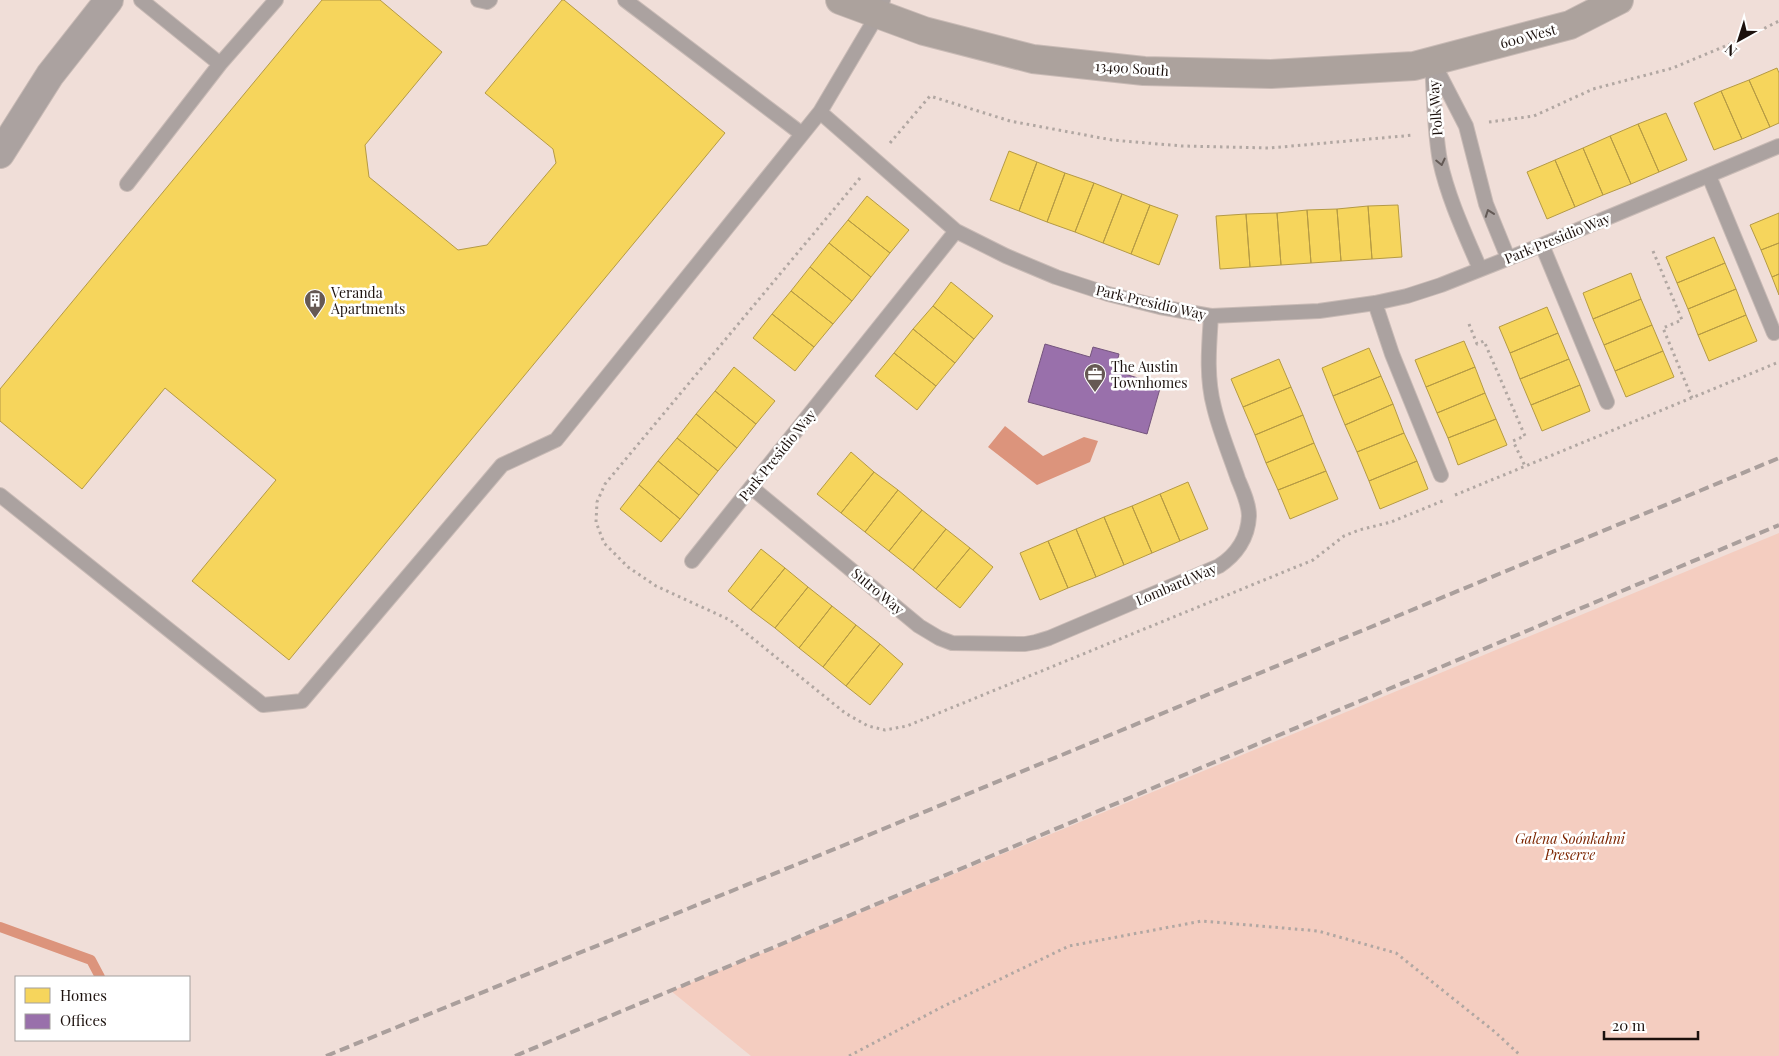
<svg xmlns="http://www.w3.org/2000/svg" width="1779" height="1056" font-family="'Playfair Display',serif">
<rect width="100%" height="100%" fill="#f0ded8"/>
<path fill="#f4cdc0" d="M1779,533V1056H751L671,991Z"/>
<path fill="#dc947c" d="M1005,426L1043,456L1084,437L1098,441L1090,462L1037,485L988,447Z"/>
<path fill="#f6d55c" stroke="#b59a44" d="M322,0H380L442,52L365,145L369,177L458,250L487,245L556,163L553,149L485,93L562,0H564L725,133L289,660L192,581L276,480L165,388L82,489L0,421V389Z
M1777,68L1779,73V123L1770,127L1749,80Z
M1749,80L1770,127L1742,139L1721,91Z
M1721,91L1742,139L1714,150L1694,103Z
M1666,113L1687,160L1659,172L1638,124Z
M1638,124L1659,172L1631,184L1610,136Z
M1610,136L1631,184L1603,195L1583,148Z
M1583,148L1603,195L1575,207L1555,160Z
M1009,151L1037,162L1019,211L990,200Z
M1555,160L1575,207L1547,219L1527,172Z
M1037,162L1065,173L1047,222L1019,211Z
M1065,173L1094,183L1075,232L1047,222Z
M1094,183L1122,194L1103,243L1075,232Z
M1122,194L1150,205L1131,254L1103,243Z
M867,196L909,230L890,253L848,220Z
M1150,205L1178,215L1159,265L1131,254Z
M1398,205L1402,257L1372,259L1368,206Z
M1368,206L1372,259L1341,261L1337,209Z
M1337,209L1341,261L1311,263L1307,210Z
M1307,210L1311,263L1281,265L1277,213Z
M1277,213L1281,265L1250,267L1246,214Z
M1779,213V243L1761,250L1750,225Z
M1246,214L1250,267L1220,269L1216,216Z
M848,220L890,253L871,277L829,243Z
M1714,237L1725,263L1677,283L1666,257Z
M829,243L871,277L852,301L810,267Z
M1779,243V274L1772,277L1761,250Z
M1725,263L1736,289L1688,309L1677,283Z
M810,267L852,301L833,324L791,291Z
M1631,273L1641,299L1593,319L1583,293Z
M1779,274V295L1772,277Z
M951,282L993,316L974,339L933,306Z
M1736,289L1746,315L1698,335L1688,309Z
M791,291L833,324L814,347L772,314Z
M1641,299L1652,325L1604,345L1593,319Z
M933,306L974,339L955,363L913,329Z
M1547,307L1558,333L1510,353L1499,327Z
M772,314L814,347L795,371L753,338Z
M1746,315L1757,341L1709,361L1698,335Z
M1652,325L1663,351L1615,371L1604,345Z
M913,329L955,363L936,386L894,353Z
M1558,333L1569,359L1520,379L1510,353Z
M1464,341L1475,367L1426,387L1415,360Z
M1369,348L1381,376L1333,396L1322,368Z
M1663,351L1674,377L1626,397L1615,371Z
M894,353L936,386L917,410L875,376Z
M1279,359L1291,387L1243,407L1231,379Z
M1569,359L1580,385L1531,405L1520,379Z
M734,367L775,401L756,424L715,391Z
M1475,367L1485,393L1437,413L1426,387Z
M1381,376L1393,404L1345,425L1333,396Z
M1580,385L1590,411L1542,431L1531,405Z
M1291,387L1303,415L1255,435L1243,407Z
M715,391L756,424L737,448L696,414Z
M1485,393L1496,419L1448,438L1437,413Z
M1393,404L1404,433L1357,452L1345,425Z
M696,414L737,448L718,471L677,438Z
M1303,415L1314,443L1266,463L1255,435Z
M1496,419L1507,445L1458,465L1448,438Z
M1404,433L1417,461L1369,481L1357,452Z
M677,438L718,471L699,495L658,461Z
M1314,443L1326,471L1278,490L1266,463Z
M851,452L874,472L841,513L817,494Z
M658,461L699,495L680,519L639,485Z
M1417,461L1428,489L1380,509L1369,481Z
M1326,471L1338,499L1290,519L1278,490Z
M874,472L898,490L865,532L841,513Z
M1188,482L1208,529L1180,541L1160,494Z
M639,485L680,519L661,542L620,509Z
M898,490L922,510L889,551L865,532Z
M1160,494L1180,541L1152,553L1132,506Z
M1132,506L1152,553L1124,565L1104,517Z
M922,510L946,529L913,570L889,551Z
M1104,517L1124,565L1096,577L1076,529Z
M946,529L970,548L936,589L913,570Z
M1076,529L1096,577L1068,588L1048,541Z
M1048,541L1068,588L1040,600L1020,553Z
M970,548L993,567L960,608L936,589Z
M761,549L785,568L751,610L728,591Z
M785,568L808,587L775,628L751,610Z
M808,587L832,606L799,648L775,628Z
M832,606L856,625L823,667L799,648Z
M856,625L880,644L846,686L823,667Z
M880,644L903,664L870,705L846,686Z"/>
<path fill="#9970ab" stroke="#74547c" d="M1045,344L1090,357L1093,347L1119,354L1115,371L1161,385L1147,434L1028,402Z"/>
<g fill="none" stroke-linecap="round" stroke-linejoin="round">
<path stroke="#dc947c" stroke-width="10" d="M0,927L91,960L100,977"/>
<g stroke="#c8bab5" stroke-width="16">
<path id="service" d="M141,0L220,64L276,0
M478,0L487,2L490,0
M625,0L802,134
M1432,61C1434,94 1434,128 1440,161C1448,198 1465,234 1480,269
M1435,66L1466,126L1486,204L1508,258
M820,112L956,231L1006,256L1056,277L1108,294L1160,307L1211,316L1319,311L1375,303L1407,296L1441,285L1542,245L1779,146
M1709,176L1774,333
M127,184L220,64
M1542,245L1607,402
M1375,303L1392,354L1441,475
M751,487L919,626L939,638L952,643L1025,644L1036,642L1049,638L1219,566C1236,555 1248,538 1249,516C1249,504 1243,491 1238,479C1230,455 1220,432 1214,407C1206,377 1209,346 1211,316
M0,495L263,705L302,701L502,465L556,440L820,112L878,14L883,0
M692,561L956,231"/>
</g>
<g stroke="#c8bab5" stroke-width="30">
<path id="tertiary" d="M0,154L50,75L109,0"/>
</g>
<g stroke="#c8bab5" stroke-width="30">
<path id="secondary" d="M840,0L924,31L1033,59L1144,71L1271,74L1414,66L1570,25L1619,0"/>
</g>
<path stroke="#b1a7a2" stroke-width="3" stroke-dasharray="2.5 4" stroke-linecap="butt" d="M1489,122L1534,116L1593,89L1673,68L1749,36L1779,21
M890,143L930,96L1010,121L1112,140L1182,146L1270,148L1414,135
M860,178L605,484L597,502L596,522L604,543L628,567L656,586L730,620L845,713L868,726L885,730L907,726L1313,560L1344,536L1359,530L1391,522L1445,500
M1653,251L1682,320L1663,328L1692,398
M1469,324L1477,344L1484,341L1525,436L1513,441L1525,466
M1455,495L1779,362
M849,1056L940,1008L1069,946L1202,921L1318,931L1396,953L1495,1032L1521,1056"/>
<use href="#service" stroke="#aba2a0" stroke-width="14"/>
<use href="#tertiary" stroke="#aba2a0" stroke-width="28"/>
<use href="#secondary" stroke="#aca29d" stroke-width="28"/>
<path stroke="#aa9f9c" stroke-width="4" stroke-dasharray="10 5" stroke-linecap="butt" d="M326,1056L842,846L1779,458
M515,1056L1779,525"/>
</g>
<defs><path id="oneway-chevron" d="M-2-3.5L2.5 0L-2 3.5" fill="none" stroke-width="1.6" stroke-linecap="round" stroke-linejoin="round" transform="scale(1.25)"/></defs>
<g stroke="#645a56">
<use href="#oneway-chevron" transform="translate(1441 162) rotate(77)"/>
<use href="#oneway-chevron" transform="translate(1489 213) rotate(-110)"/>
</g>
<defs>
<g id="building-pin" transform="scale(1.125)"><path d="M0 17L-7.5 6A9.5 9.5 0 1 1 7.5 6Z" fill="#665954" stroke="#fff"/><path d="M-4-6H4V6H1V3H-1V6H-4ZM-2.5-4.3h1.7v1.8h-1.7ZM.8-4.3h1.7v1.8H.8ZM-2.5-1h1.7V.8h-1.7ZM.8-1h1.7V.8H.8Z" fill="#fff"/></g>
<g id="office-pin" transform="scale(1.125)"><path d="M0 17L-7.5 6A9.5 9.5 0 1 1 7.5 6Z" fill="#665954" stroke="#fff"/><path d="M-6-3h4V-5.5h4V-3h4V5H-6ZM-1-4.5V-3h2v-1.5ZM-6 0V1H6V0Z" fill="#fff"/></g>
</defs>
<g fill-rule="evenodd">
<use href="#building-pin" x="315" y="300"/>
<use href="#office-pin" x="1095" y="374"/>
</g>
<g text-anchor="middle" dominant-baseline="central" stroke-width="5" stroke-linejoin="round" paint-order="stroke">
<g font-size="14" fill="#1c110d" stroke="#fff">
<text transform="translate(1528 36) rotate(-15)">600 West</text>
<text transform="translate(1132 68) rotate(4)">13490 South</text>
<text transform="translate(1435 108) rotate(-94)">Polk Way</text>
<text transform="translate(1557 238) rotate(-22)">Park Presidio Way</text>
<text transform="translate(1151 302) rotate(13)">Park Presidio Way</text>
<text transform="translate(777 455) rotate(-51)">Park Presidio Way</text>
<text transform="translate(1176 584) rotate(-23)">Lombard Way</text>
<text transform="translate(878 591) rotate(40)">Sutro Way</text>
</g>
<g font-size="14" fill="#1c110d" stroke="#fff" text-anchor="start">
<text x="331" y="292">Veranda<tspan x="331" dy="16">Apartments</tspan></text>
<text x="1111" y="366">The Austin<tspan x="1111" dy="16">Townhomes</tspan></text>
</g>
<g font-size="14" font-style="italic" fill="#7d2602" stroke="#fff">
<text x="1570" y="838">Galena Soónkahni<tspan x="1570" dy="16">Preserve</tspan></text>
</g>
</g>
<rect x="15" y="976" width="175" height="65" fill="#ffffff" stroke="#a4a09e"/>
<rect x="25" y="988" width="25" height="15" fill="#f6d55c" stroke="#a4a09e"/>
<text x="60" y="1001" font-size="15" fill="#1c110d">Homes</text>
<rect x="25" y="1014" width="25" height="15" fill="#9970ab" stroke="#a4a09e"/>
<text x="60" y="1026" font-size="15" fill="#1c110d">Offices</text>
<g transform="translate(1739 40) rotate(219)" stroke="#ffffff" stroke-width="4" paint-order="stroke">
<path d="M0-4L9 19L0 12L-9 19Z" fill="#1c110d"/>
<text y="-8" font-size="14" font-weight="bold" text-anchor="middle" fill="#1c110d">N</text>
</g>
<path d="M1604 1031v8h94v-8" fill="none" stroke="#1c110d" stroke-width="2.5"/>
<text x="1612" y="1031" font-size="15" fill="#1c110d" stroke="#ffffff" stroke-width="4" paint-order="stroke">20 m</text>
</svg>
